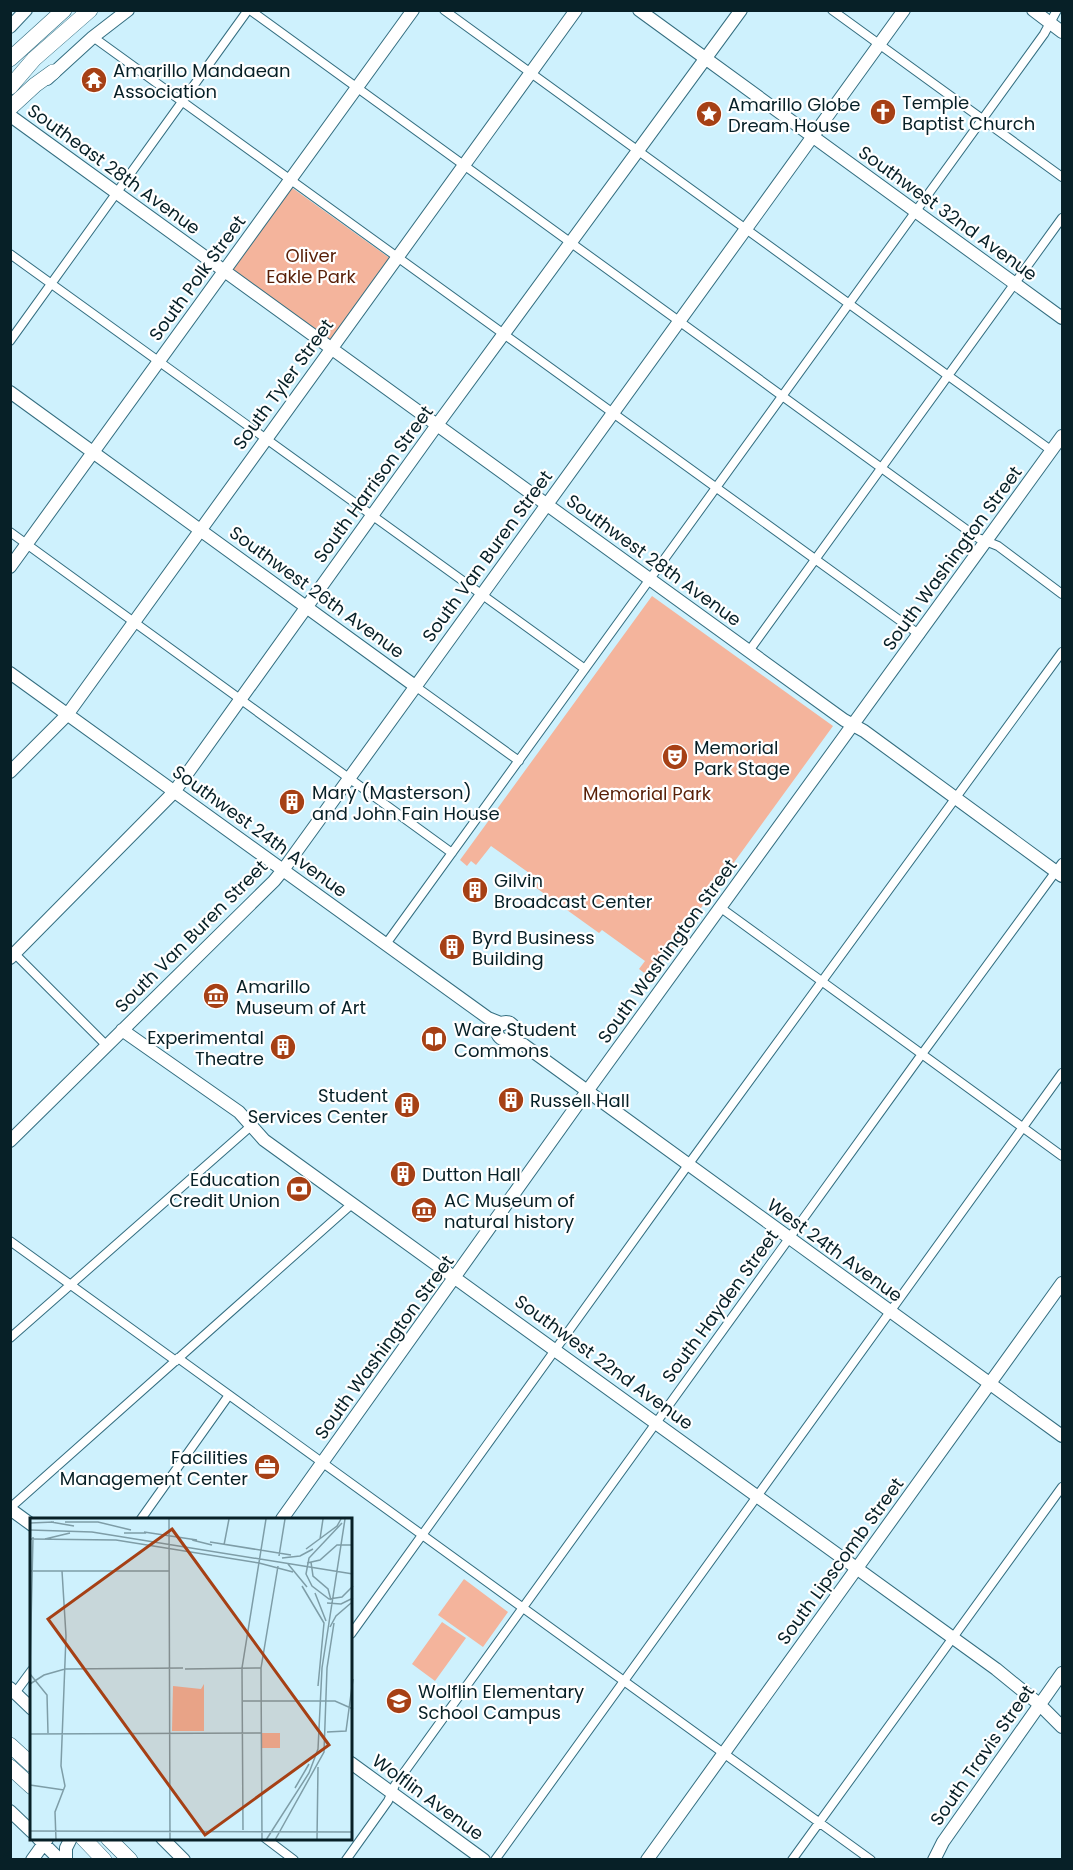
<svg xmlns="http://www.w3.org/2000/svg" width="1073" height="1870" font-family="Poppins,sans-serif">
<rect width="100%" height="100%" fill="#cef1fd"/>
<path fill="#f4b49c" d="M291,187L391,259L330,343L231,271Z
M652,596L833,726L645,985L641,983L647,975L639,969L645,961L602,930L599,933L535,887L539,880L491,846L476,865L471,861L467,866L460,860Z
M464,1579L508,1612L483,1647L438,1615Z
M442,1622L466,1638L435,1681L412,1664Z"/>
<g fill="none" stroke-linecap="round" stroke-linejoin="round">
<g stroke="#346e80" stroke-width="10">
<path id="street" d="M250,10L978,538L998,546L1062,594
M444,10L1052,451
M832,10L1062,177
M93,37L920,635
M10,254L585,669
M10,341L248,10
M10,532L452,853
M749,651L1062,218
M415,686L519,761
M721,908L1062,1156
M386,944L1044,34L1057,10
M15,954L107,1046
M10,1241L176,1361
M10,1338L251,1126
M178,1358L871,1860
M10,1508L353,1203
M141,1519L229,1395
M351,1634L688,1165L1062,652
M15,1693L32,1670
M265,1838L294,1860
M346,1860L388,1801L395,1785L922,1054L1062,863
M495,1860L1062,1073
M792,1860L1062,1487"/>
</g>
<g stroke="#346e80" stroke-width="14">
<path id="secondary" d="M639,10L1062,318
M1033,10L1062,32
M10,27L26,10
M47,79L93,37L128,10
M12,117L844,720L864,731L905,761L1062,876
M10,392L415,686
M10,567L413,10
M10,673L488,1018L503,1024
M10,772L67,715L576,10
M10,958L174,792L437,425L741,10
M497 1031a9 9 0 1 1 18 0a9 9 0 1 1-18 0Z
M122,1030L239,1112L264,1140L996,1669L1039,1704L1062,1727
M510,1040L524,1045L1062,1436
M10,1141L274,881L283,870L904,10
M10,1509L32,1525
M282,1519L580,1101L1062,436
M10,1688L32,1709
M351,1763L484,1860
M10,1811L32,1832
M38,1838L60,1860
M162,1838L184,1860
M32,1860L47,1839
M66,1860V1848L71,1838
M647,1860L1062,1283
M934,1860L943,1842L1062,1673"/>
</g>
<g stroke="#346e80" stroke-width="16">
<path id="highway" d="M10,59L64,10
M10,87L34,59L90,10
M10,108L35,85L53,72
M10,1745L32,1765
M10,1767L32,1787
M83,1838L104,1860
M108,1838L130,1860"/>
</g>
<use href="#street" stroke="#fff" stroke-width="8"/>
<use href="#secondary" stroke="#fff" stroke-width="12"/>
<use href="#highway" stroke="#fff" stroke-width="15"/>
</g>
<defs>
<g id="temple-disc" transform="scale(1.35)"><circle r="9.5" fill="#a64015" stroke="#fff"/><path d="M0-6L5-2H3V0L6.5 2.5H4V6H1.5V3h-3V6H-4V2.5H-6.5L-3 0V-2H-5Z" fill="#fff"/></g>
<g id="church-disc" transform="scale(1.35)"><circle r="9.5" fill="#a64015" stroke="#fff"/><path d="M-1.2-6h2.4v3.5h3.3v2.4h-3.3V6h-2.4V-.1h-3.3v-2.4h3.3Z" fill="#fff"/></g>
<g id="sight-disc" transform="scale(1.35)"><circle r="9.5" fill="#a64015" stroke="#fff"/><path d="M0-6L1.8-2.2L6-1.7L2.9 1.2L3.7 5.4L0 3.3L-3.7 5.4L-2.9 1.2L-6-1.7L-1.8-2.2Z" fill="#fff"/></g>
<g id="theatre-disc" transform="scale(1.35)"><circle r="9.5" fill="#a64015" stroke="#fff"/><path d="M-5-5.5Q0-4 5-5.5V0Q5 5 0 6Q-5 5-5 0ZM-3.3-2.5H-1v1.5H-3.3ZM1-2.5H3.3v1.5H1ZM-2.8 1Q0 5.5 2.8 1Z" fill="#fff"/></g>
<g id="building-disc" transform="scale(1.35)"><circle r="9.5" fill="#a64015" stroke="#fff"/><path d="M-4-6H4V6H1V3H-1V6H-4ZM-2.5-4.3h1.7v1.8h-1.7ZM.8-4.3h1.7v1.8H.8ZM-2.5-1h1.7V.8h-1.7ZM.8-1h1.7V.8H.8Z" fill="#fff"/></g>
<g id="museum-disc" transform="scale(1.35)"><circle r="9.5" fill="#a64015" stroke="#fff"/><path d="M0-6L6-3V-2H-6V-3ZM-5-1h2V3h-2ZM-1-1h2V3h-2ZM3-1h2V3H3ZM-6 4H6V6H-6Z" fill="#fff"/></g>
<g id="library-disc" transform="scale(1.35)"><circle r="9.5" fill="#a64015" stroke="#fff"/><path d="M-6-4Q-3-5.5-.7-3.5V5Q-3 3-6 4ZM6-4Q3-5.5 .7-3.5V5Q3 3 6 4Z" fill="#fff"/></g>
<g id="bank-disc" transform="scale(1.35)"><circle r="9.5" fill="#a64015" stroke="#fff"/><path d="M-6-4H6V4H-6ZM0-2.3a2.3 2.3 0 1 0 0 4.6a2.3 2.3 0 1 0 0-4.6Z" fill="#fff"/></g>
<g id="office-disc" transform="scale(1.35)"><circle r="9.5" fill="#a64015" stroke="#fff"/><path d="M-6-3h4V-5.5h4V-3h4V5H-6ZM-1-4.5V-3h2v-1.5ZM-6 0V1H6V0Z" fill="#fff"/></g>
<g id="school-disc" transform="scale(1.35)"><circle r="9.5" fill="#a64015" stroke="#fff"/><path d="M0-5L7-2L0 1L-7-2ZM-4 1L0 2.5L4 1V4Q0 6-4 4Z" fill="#fff"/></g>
</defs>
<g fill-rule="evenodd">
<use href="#temple-disc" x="94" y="80"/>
<use href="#church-disc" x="883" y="112"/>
<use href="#sight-disc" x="709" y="114"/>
<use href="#theatre-disc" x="675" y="757"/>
<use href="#building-disc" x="292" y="802"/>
<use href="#building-disc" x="475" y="890"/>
<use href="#building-disc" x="452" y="947"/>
<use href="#museum-disc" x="216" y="996"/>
<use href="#library-disc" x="434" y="1039"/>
<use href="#building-disc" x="283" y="1047"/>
<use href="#building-disc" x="511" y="1100"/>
<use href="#building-disc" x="407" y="1105"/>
<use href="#building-disc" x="403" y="1174"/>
<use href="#bank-disc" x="299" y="1189"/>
<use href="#museum-disc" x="424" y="1210"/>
<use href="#office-disc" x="267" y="1467"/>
<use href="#school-disc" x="399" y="1701"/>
</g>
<g text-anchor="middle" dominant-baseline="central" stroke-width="4.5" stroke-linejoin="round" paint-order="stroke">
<g font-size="18" fill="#072027" stroke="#fff" text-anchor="start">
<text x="113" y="70">Amarillo Mandaean<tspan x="113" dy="21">Association</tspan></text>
<text x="902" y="102">Temple<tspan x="902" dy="21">Baptist Church</tspan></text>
<text x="728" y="104">Amarillo Globe<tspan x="728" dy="21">Dream House</tspan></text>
<text x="694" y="747">Memorial<tspan x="694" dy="21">Park Stage</tspan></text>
<text x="312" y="792">Mary (Masterson)<tspan x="312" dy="21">and John Fain House</tspan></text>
<text x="494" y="880">Gilvin<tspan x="494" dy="21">Broadcast Center</tspan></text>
<text x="472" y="937">Byrd Business<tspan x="472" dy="21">Building</tspan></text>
<text x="236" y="986">Amarillo<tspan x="236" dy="21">Museum of Art</tspan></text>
<text x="454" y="1029">Ware Student<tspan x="454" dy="21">Commons</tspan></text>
<text x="264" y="1037" text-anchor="end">Experimental<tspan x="264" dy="21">Theatre</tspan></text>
<text x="388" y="1095" text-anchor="end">Student<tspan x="388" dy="21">Services Center</tspan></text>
<text x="530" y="1100">Russell Hall</text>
<text x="422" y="1174">Dutton Hall</text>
<text x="280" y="1179" text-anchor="end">Education<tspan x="280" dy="21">Credit Union</tspan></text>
<text x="444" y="1200">AC Museum of<tspan x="444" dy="21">natural history</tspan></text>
<text x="248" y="1457" text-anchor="end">Facilities<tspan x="248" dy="21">Management Center</tspan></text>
<text x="418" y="1691">Wolflin Elementary<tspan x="418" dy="21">School Campus</tspan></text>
</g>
<g font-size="18" fill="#072027" stroke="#fff">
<text transform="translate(114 169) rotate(36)">Southeast 28th Avenue</text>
<text transform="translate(948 213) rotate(36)">Southwest 32nd Avenue</text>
<text transform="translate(197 278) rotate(-54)">South Polk Street</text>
<text transform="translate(283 384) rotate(-54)">South Tyler Street</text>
<text transform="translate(373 484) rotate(-54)">South Harrison Street</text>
<text transform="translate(487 556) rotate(-54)">South Van Buren Street</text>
<text transform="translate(952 558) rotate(-54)">South Washington Street</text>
<text transform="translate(654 560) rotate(36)">Southwest 28th Avenue</text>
<text transform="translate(317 592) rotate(36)">Southwest 26th Avenue</text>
<text transform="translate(260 831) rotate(36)">Southwest 24th Avenue</text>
<text transform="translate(191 936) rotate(-45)">South Van Buren Street</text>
<text transform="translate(667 951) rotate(-54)">South Washington Street</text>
<text transform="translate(835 1250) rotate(36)">West 24th Avenue</text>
<text transform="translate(720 1306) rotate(-54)">South Hayden Street</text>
<text transform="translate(384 1347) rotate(-54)">South Washington Street</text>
<text transform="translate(604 1362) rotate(36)">Southwest 22nd Avenue</text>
<text transform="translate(840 1561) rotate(-54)">South Lipscomb Street</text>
<text transform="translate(982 1755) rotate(-55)">South Travis Street</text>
<text transform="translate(428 1797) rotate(36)">Wolflin Avenue</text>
</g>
<g font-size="18" fill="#581f07" stroke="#fff">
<text x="311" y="255">Oliver<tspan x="311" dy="21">Eakle Park</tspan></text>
<text x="647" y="793">Memorial Park</text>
</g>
</g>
<g transform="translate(30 1518)">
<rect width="322" height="322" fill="#cef1fd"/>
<path d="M174,166V213H142L143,168L171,171ZM232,215H250V230H232Z" fill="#f4b49c"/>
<path fill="none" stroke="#7e9da7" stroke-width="1.5" d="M139,1L140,322M21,4L44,8M35,4H68L101,12M0,5L24,4M312,5L279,40L276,56L282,68L299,81L312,79L323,68M0,12L62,14L323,56M114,14L167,22M94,15H116M0,21L86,22L229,45L263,54M15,21L40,15M290,21L293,1M162,22L182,27M180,24L261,37M194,27L199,1M276,31L307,8L311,1M249,38L255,1M252,40L270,38L283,31M281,44L283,58L298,71L301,82M277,45L290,42L307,27H323M258,46L277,69M0,53H139M272,68L294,105L288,168M285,75L296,103M297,85L311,86L323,80M300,109L306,98L321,85M0,150L3,19M155,151L231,150M0,156L17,177L18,215M0,166L14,157L35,151L153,150M213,183H305L323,191M297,214L316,213L323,161M0,216L231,215M0,267L34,272M265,270L279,246M213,312L212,150L236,1M0,313L323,314M26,322L25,294L35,268L31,248L36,118L32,53M232,322L231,150L248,48M236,322L279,255L288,231L292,150L315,1M245,322L294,234L297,150L304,105M287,322L288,249"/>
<path fill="#a64015" fill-opacity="0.15" stroke="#a64015" stroke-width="3" d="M142,11L299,227L175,317L18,101Z"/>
<rect width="322" height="322" fill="none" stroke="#072027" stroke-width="3"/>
</g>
<rect width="1073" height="1870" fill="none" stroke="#072027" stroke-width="24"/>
</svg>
